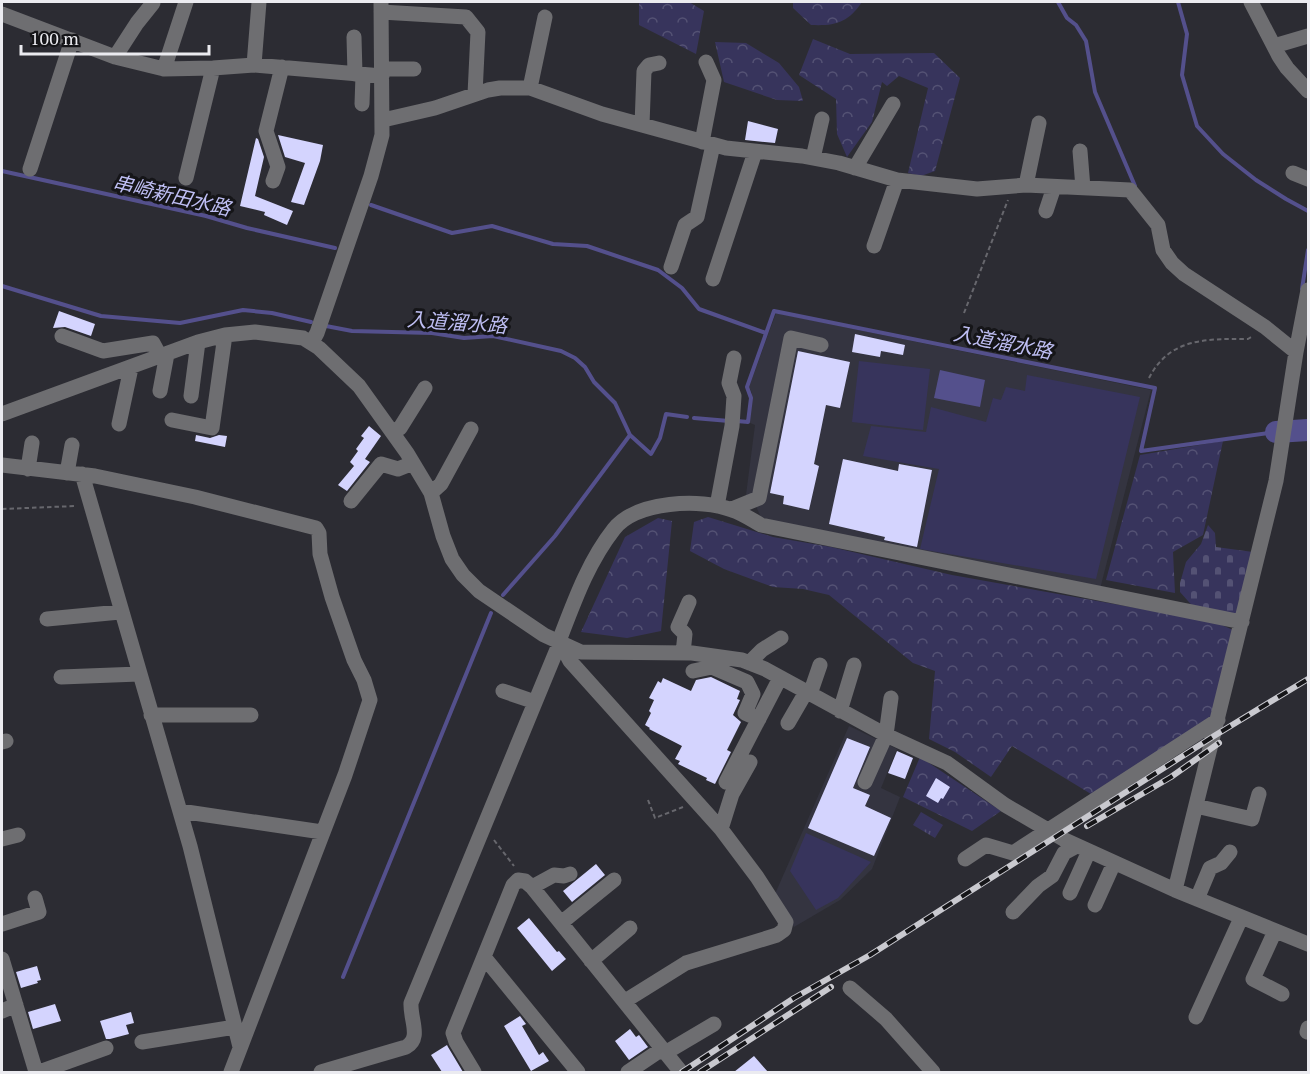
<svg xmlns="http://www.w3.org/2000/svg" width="1310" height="1074" font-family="'PT Serif','Noto Sans JP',serif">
<defs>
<pattern id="forest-crowns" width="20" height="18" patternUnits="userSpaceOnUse" patternTransform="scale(1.5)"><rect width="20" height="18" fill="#37345c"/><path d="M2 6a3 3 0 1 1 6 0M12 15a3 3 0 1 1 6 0" fill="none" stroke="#545274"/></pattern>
<pattern id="cemetery-stones" width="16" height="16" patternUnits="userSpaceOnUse" patternTransform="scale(1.5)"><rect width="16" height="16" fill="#37345c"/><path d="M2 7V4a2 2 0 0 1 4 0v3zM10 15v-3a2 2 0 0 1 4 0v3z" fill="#545274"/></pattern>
<pattern id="park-tufts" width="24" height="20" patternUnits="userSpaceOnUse" patternTransform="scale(1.5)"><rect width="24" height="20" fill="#37345c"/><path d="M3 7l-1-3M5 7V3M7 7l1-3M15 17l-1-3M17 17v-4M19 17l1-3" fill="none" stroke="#545274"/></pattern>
</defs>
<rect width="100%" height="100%" fill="#2c2c33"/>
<path fill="#343440" d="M776,313L1151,390L1100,589L763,522L751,495H746L755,425L748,422L752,393L749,387Z
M849,726L897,749L881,788L900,797L872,869L840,900L794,927L775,894Z"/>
<path fill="url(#forest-crowns)" d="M639,2H689L704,11L696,54L639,25Z
M793,2H862C848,23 835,26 811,25L793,8Z
M813,39L850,54L934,53L960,78L935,171L921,176L908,173L928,88L899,76L887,86L882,82L872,122L847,157L837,134L836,99L799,75Z
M715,42L746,43L779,63L799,87L803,101L777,100L724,82Z
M1223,441L1203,535L1173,552L1175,593L1106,580L1140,455Z
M708,517L773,537L831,547L952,575L1215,622L1233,630L1211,718L1091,794L1012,746L991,777L955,752L929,739L935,671L913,663L829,595L803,589L773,587L724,569L690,551L694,522Z
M658,518L672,521L661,631L627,638L581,632L625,537Z
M920,757L1001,811L972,831L903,797Z"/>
<path fill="url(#cemetery-stones)" d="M1208,525L1215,533L1216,547L1253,552L1239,617L1196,610L1180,592V583L1186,562L1201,544Z"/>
<path fill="url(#park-tufts)" d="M921,812L943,825L935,838L913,825Z"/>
<path fill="#37345c" d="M859,361L930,369L923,430L852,422Z
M1027,375L1140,397L1096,579L920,549L939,469L863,456L871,426L926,432L931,407L986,422L993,398L1001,400L1006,387L1025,391Z
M806,833L871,862L838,898L816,910L790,871Z"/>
<path fill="#54508c" d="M940,370L985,380L980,407L934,398Z"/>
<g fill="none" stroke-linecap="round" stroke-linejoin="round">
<path stroke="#54508c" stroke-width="4" d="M1058,2L1067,18L1076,25L1086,41L1095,92L1135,186
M1178,2L1187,34L1182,75L1197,126L1223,154L1256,180L1286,199L1308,211
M2,171L206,216L247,228L335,248
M371,205L452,233L492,226L553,244L587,246L658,270L682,288L699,309L766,333
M2,286L101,316L180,323L243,310L272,313L311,322
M1302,289L1308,250
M326,326L352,331L432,333L464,338L493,336L561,351L575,358L585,367L594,382L615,403L630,435L651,454L660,438L666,414L687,417
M694,418L729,421
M737,421L748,422L751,398L747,387L774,311L1155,388L1141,451L1276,432L1277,428
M503,595L555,536L630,435
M343,977L491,613"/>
<path stroke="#54508c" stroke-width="22" d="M1276,432L1308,430"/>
</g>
<path fill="#d4d4fe" d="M748,121L778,129L775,143L745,140Z
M278,135L323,145L320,161L304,205L291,202L305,163L285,157Z
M256,138L258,139L264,157L255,196L293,211L287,225L264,215L265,212L240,206Z
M59,311L95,324L91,336L65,327L53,328Z
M855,334L905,345L903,355L881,351L880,357L852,352Z
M798,351L850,362L840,408L826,405L814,464L819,466L809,510L783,504L784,496L770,493Z
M369,426L381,436L365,459L370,462L347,491L338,485L354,466L350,462L358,451L356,449L364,438L361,436Z
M196,435L210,438L219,435L227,436L225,447L195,441Z
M843,459L898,471L899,464L932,470L917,547L884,540L885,537L829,524Z
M711,677L740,691L737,699L740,700L733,715L741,722L727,750L731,752L715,784L706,780L707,778L678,764L680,761L675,759L682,746L649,729L650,728L645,725L651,713L649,711L654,700L649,698L658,681L661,683L663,678L691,691L696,680Z
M847,738L870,747L853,788L870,795L865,806L891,818L874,856L808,828Z
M897,751L913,758L905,779L888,773Z
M936,778L950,787L943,799L941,798L938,803L926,796Z
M596,864L605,875L572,902L563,891Z
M529,918L557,952L559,951L566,959L552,971L517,928Z
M37,966L41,980L37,981L38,983L21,988L16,972Z
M55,1004L61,1021L33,1029L28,1012Z
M131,1012L134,1023L126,1025L129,1034L110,1039H106L100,1021Z
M520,1016L526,1024L522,1026L539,1055L543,1052L549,1061L531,1071L504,1026Z
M630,1029L636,1037L639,1035L648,1047L629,1060L615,1041Z
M447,1045L448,1047L463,1072H442L431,1055Z
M754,1056L768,1072H734Z"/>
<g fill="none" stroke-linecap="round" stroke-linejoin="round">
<path stroke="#67676d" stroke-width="2" stroke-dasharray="4.5 3" stroke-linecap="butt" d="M964,313L1008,200
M1149,378C1170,337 1208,339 1248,339L1253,336
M2,509L76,506
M648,800L655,818L683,807
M494,840L514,866"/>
<path stroke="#6e6e71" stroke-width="15" d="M1251,2L1279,56L1287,68L1308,91
M381,12L466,17L478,32L475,94
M2,14L115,57L164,69L213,68L254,65L382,76
M354,37L355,74
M1274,46L1308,36
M115,57L137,23L153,3
M254,65L259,2
M164,69L186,2
M382,69H414
M530,88L545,17
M362,104L363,75
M383,120L435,108L488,90L500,88H530L602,114L726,148L802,156L839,163L897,180L977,189L1026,185L1130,190L1158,225L1163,250L1172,263L1184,274L1265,327L1296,352
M642,125L644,71L649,65L659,63
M702,142L714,80L706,62
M1080,151L1083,188
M813,158L822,119
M855,168L893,104
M30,169L72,40
M1293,173L1308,179
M186,178L213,68
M273,181L278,167L266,131L282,67
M1026,185L1039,123
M1046,211L1054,187
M874,246L897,180
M671,267L685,225L697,217L713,145
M713,279L755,152
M62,336L103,351L153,343L160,356
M312,342L317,333L371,176L382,135L381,2
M160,391L167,354
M191,396L198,342
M2,414L198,342L225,335L255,332L303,338L319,348L359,386L407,453L431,493L443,536L452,559L463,575L479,591L544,635L581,652L692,653L742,660L765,669L886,735L947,763L1005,805L1065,840L1175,890L1308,944
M172,420L212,428L225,335
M119,424L131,368
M393,431L400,428L425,388
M2,465L95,476L195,497L316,528L319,533L320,554L332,597L354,660L364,680L370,700L345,775L231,1072
M28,469L32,443
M67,473L72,445
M82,474L190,846L240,1047
M431,493L441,484L471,429
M351,501L381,464L398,469L413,463
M717,506L732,426L734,396L729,383L734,358
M732,509L759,498L791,338L821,345
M47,619L120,612
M559,641C574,602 588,562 614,529C636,501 701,498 732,510C742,513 752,520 761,525L1242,622
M560,642L570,661L721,829L757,877L786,922L784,930L777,935L686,963L625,1001
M683,653L685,634L678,627L689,602
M749,663L762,650L781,638
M693,671L712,667L747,682L753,694L745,713L759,719
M61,677L139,674
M503,691L535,702
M810,694L820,665
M840,711L854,665
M151,715H251
M788,723L806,692
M2,742L6,741
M726,782L780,678
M865,782L886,735L891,698
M1196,806L1252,819L1259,794
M180,811L322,832
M721,829L732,794L750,762
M2,839L18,835
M965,859L986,845L1013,853L1218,720
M532,887L554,875L564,876L570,874
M1175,890L1276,481L1296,352L1308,290
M1070,893L1089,851
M1197,899L1210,868L1221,863L1230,852
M1095,905L1114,863
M1013,912L1038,886L1052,876L1064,853L1077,846
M561,923L614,880
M2,924L39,912L35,898
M1275,931L1253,979L1282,994
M484,957L578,1072
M2,959L36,1072
M591,961L630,928
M850,988L886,1019L933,1072
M2,1011L16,1005
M1196,1017L1241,918
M1308,1028L1307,1032H1308
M142,1042L235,1027
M665,1053L714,1024
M39,1072L106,1048
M321,1072L406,1047C422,1038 410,1020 411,1003L560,642
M474,1072L456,1042L453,1033L513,885L518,880L525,881L532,887L681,1072
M628,1072L662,1049"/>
<g stroke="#c9c9cf" stroke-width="6">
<path id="rail" d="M1087,826L1171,777L1219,743
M682,1072L794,998L870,955L1214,736L1308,679
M700,1072L831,987"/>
</g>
<use href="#rail" stroke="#151518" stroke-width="4" stroke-dasharray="11" stroke-linecap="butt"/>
</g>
<g text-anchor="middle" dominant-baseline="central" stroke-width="6" stroke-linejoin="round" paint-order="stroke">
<g font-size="20" font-style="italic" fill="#bebef3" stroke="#151518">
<text transform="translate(172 195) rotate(13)">串崎新田水路</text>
<text transform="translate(457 322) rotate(4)">入道溜水路</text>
<text transform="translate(1003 342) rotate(11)">入道溜水路</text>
</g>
</g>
<rect width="1310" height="1074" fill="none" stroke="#ebebf0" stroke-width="6"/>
<path d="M21 45v9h188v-9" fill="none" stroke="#ebebf0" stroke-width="3"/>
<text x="30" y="45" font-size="18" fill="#ebebf0" stroke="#151518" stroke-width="4.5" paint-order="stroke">100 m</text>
</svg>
